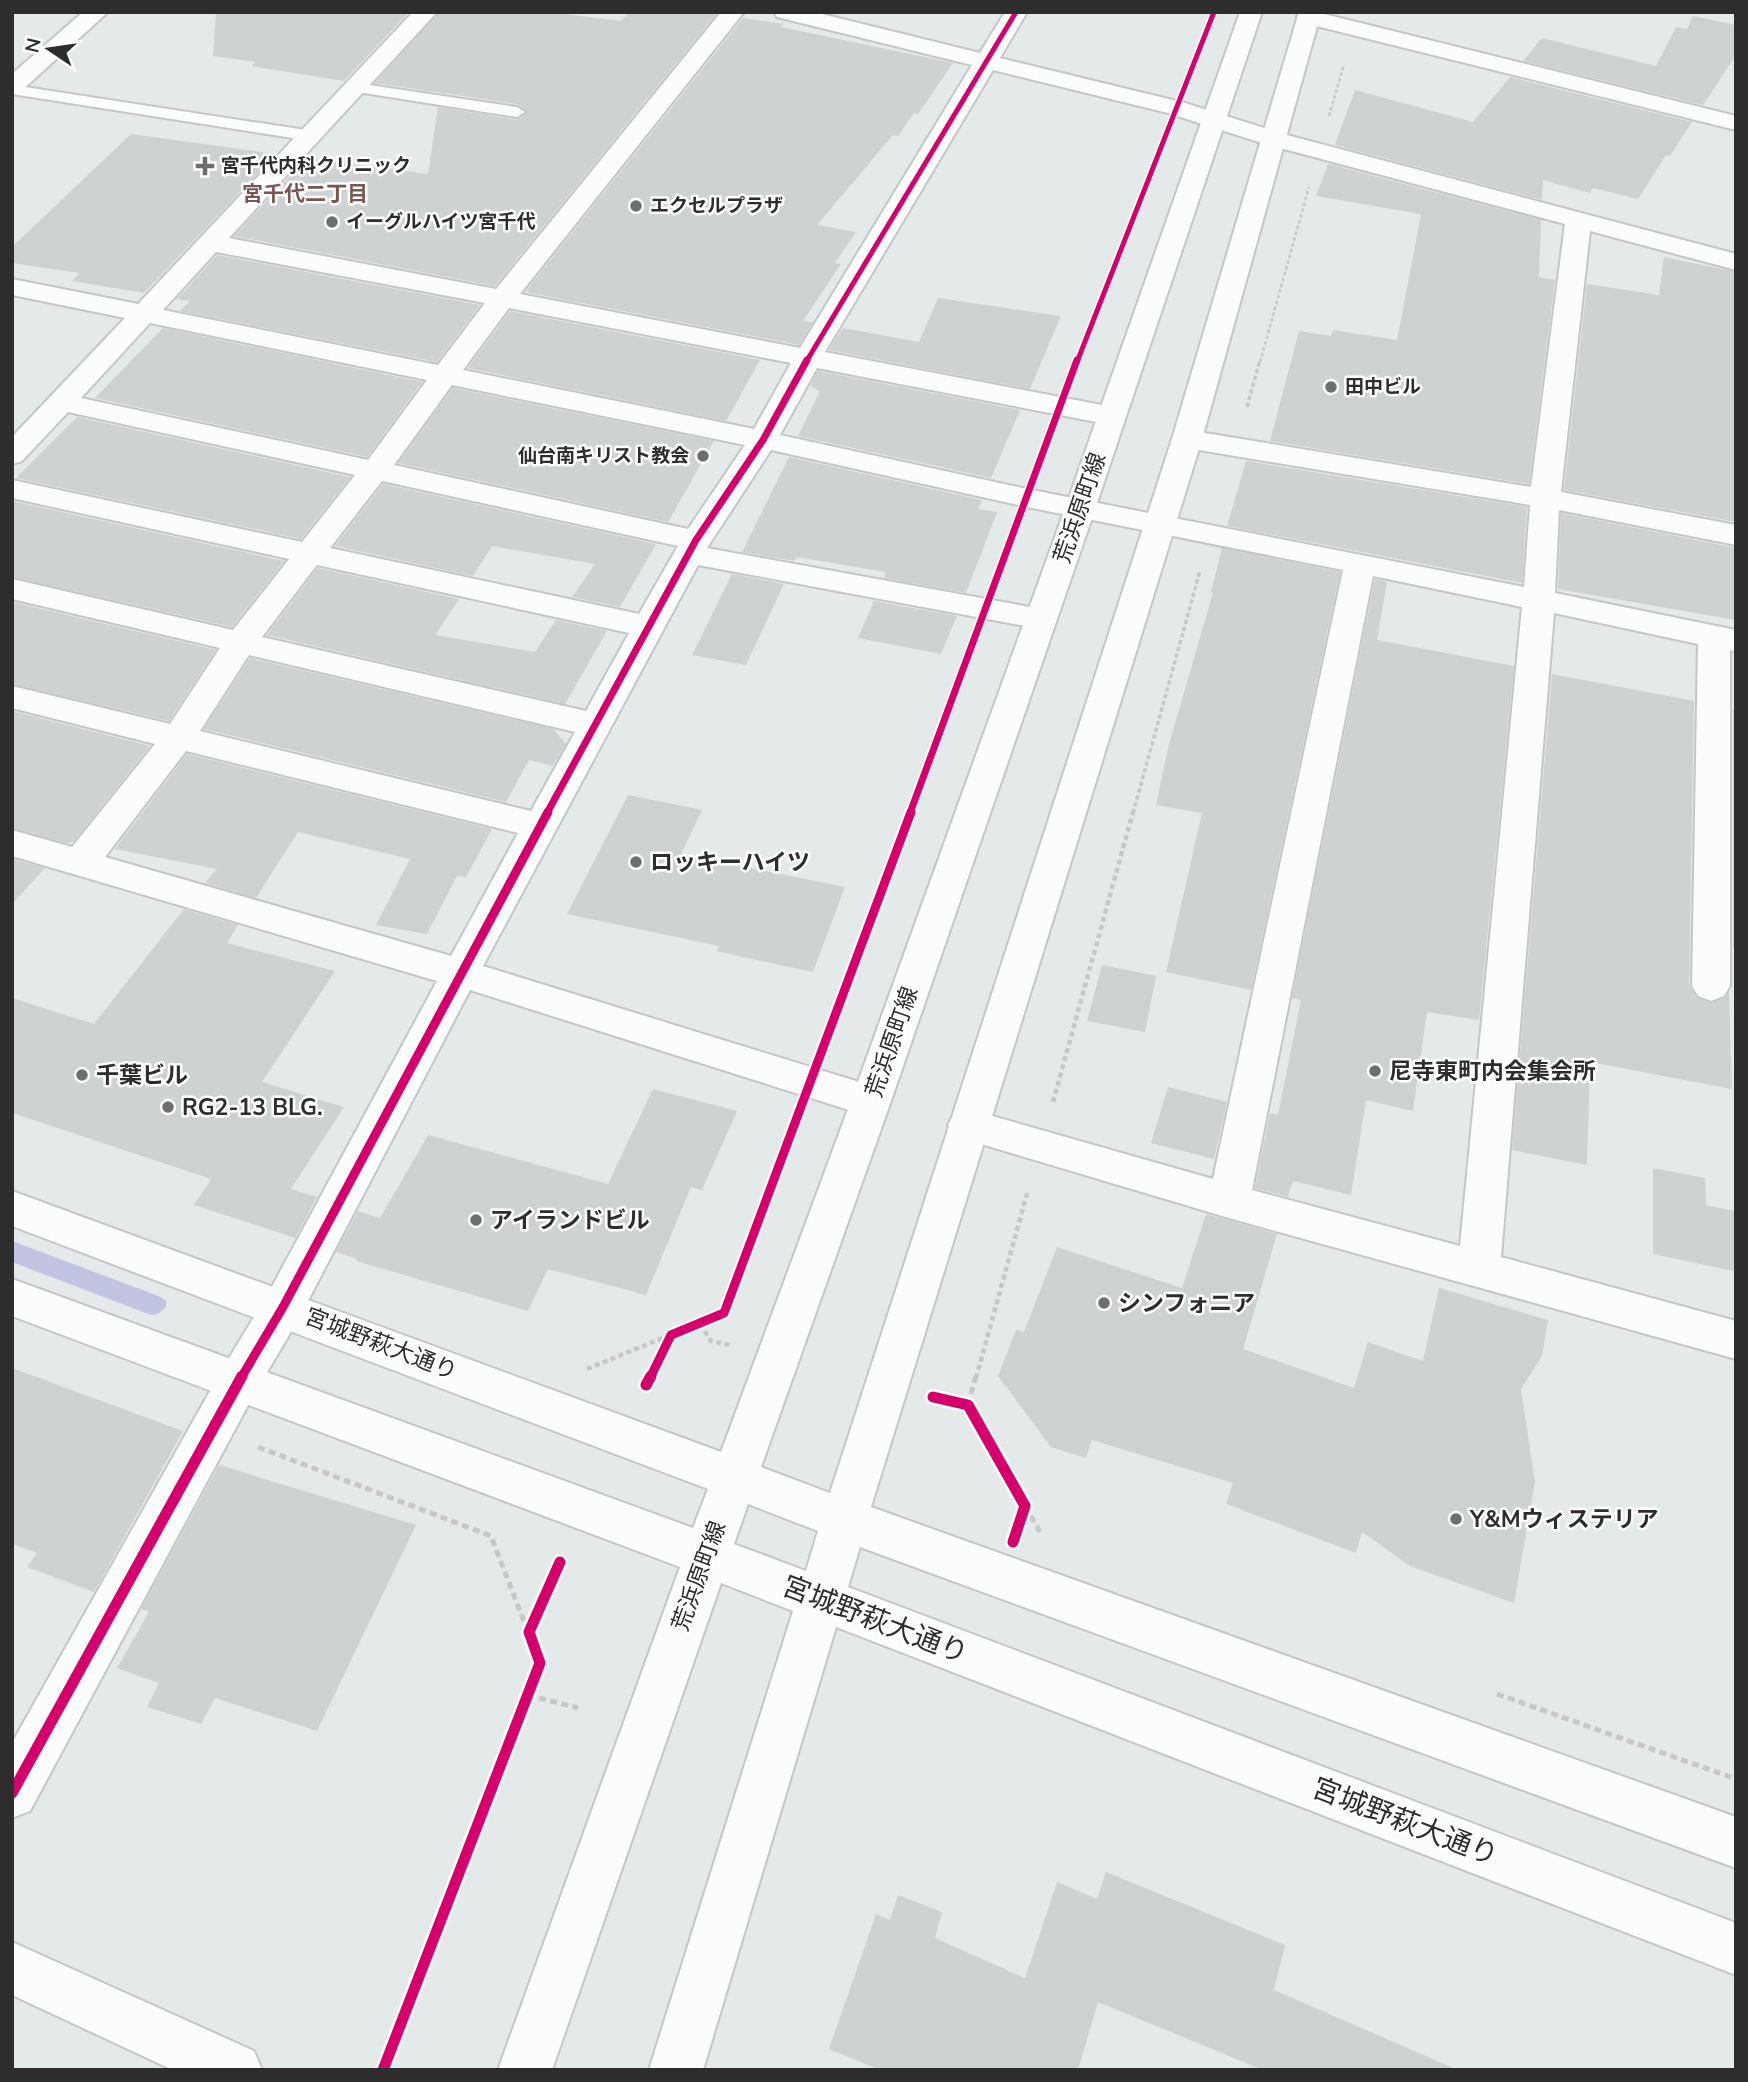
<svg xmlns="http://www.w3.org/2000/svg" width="1748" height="2082" font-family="'Nunito Sans','Noto Sans JP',sans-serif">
<rect width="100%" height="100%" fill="#e4e9e9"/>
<path fill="#c1c5e2" d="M12,1241L161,1297L166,1301V1307L158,1314L151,1315L12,1262Z"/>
<path fill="#cfd2d2" d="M216,12H409L344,81L251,66L256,62L213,56Z
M439,12H549L621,21L629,12L716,14L495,286L234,236L307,158L428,174L438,107L517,120L526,114V110L517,104L375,83Z
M1693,16L1736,25V55L1703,105L1523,61L1542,38L1656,66L1676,27L1687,29Z
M743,18L783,24L781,27L953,63L918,114L914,113L898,136L893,135L817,225L856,232L835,263L841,264L803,321L813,322L799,345L525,292Z
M1510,77L1692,122L1670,156L1666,155L1638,199L1593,188L1590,193L1543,180L1542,200L1335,145L1355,90L1473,122Z
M131,134L276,154L144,293L72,281L79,273L12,263V247Z
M1328,164L1541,220L1539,277L1555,280L1529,484L1270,441L1299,331L1331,336L1333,330L1397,340L1399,330L1421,214L1316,196Z
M217,255L480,305L437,362L180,311L190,301L177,299Z
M1664,257L1736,272V522L1564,490L1587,284L1659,295Z
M938,298L1061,316L1030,389L829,350L843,328L919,342Z
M510,311L760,360L726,421L468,368Z
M163,328L422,382L367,457L95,398Z
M818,371L1020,410L991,478L798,436L820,391L810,386Z
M453,388L714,441L668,522L398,463Z
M77,417L350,477L301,539L16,478Z
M789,457L982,500L978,509L997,512L966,593L884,578L886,572L797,557L794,561L742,552Z
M1246,461L1527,507L1522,583L1227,526Z
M383,484L656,544L620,607L572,597L595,564L492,546L473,576L335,546Z
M12,501L284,561L232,627L12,577Z
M1561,513L1736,548V620L1558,589Z
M1222,548L1340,572L1251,990L1166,972L1202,813L1156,805L1169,744L1213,593L1211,592Z
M318,568L459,599L435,635L535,652L556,620L607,631L565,704L267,635Z
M732,574L784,584L746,665L692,655Z
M1375,579L1387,582L1377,640L1514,666L1479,1020L1427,1012L1413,1111L1366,1100L1351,1195L1293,1181L1288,1197L1255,1188L1270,1113L1278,1115L1301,1000L1292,998Z
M874,601L957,616L941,654L858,638Z
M12,602L216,650L169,721L12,684Z
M250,658L553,729L566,744L553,766L529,760L506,802L204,729Z
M1552,674L1694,701L1689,986L1696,997L1710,1003L1725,998L1729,992L1732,1089L1590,1062L1587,1165L1512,1150Z
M1733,709H1736V948H1733Z
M12,711L150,746L74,841L67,843L12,828Z
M187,754L492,829L466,877L457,876L427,934L376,925L410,859L298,832L256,898L205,883L217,869L115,849Z
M628,795L702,810L681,854L845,887L813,972L716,951L719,946L567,914Z
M12,859L45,868L12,904Z
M184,909L238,925L227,943L335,971L262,1082L344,1107L291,1189L317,1197L295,1238L194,1205L211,1179L12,1113V998L94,1024Z
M1102,965L1156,976L1145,1032L1087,1021Z
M1168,1087L1227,1102L1214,1159L1151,1143Z
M653,1089L737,1111L702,1190L691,1187L646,1295L548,1269L528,1311L356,1261L357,1259L336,1252L358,1211L380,1218L428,1135L608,1184Z
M1653,1168L1705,1178L1706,1205L1734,1211V1271L1653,1254Z
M1206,1214L1277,1234L1243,1349L1354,1388L1368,1342L1423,1361L1439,1288L1548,1320L1542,1356L1521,1389L1535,1482L1514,1603L1410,1566L1362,1532L1356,1553L1226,1504L1233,1483L1092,1440L1086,1458L1051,1447L998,1376L1016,1330L1024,1332L1057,1247L1182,1288Z
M12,1368L183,1431L94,1592L27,1567L37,1553L12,1544Z
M219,1465L416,1525L317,1731L215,1698L201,1724L147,1707L159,1683L117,1668L149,1612L141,1609Z
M1106,1872L1285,1945L1274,1990L1458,2070H1263L1098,2002L1078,2070H880L829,2049L876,1914L890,1920L898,1895L942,1912L935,1938L1025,1978L1057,1882L1097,1899Z"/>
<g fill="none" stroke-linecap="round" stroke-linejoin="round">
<g stroke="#c5c6c5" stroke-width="4">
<path id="lane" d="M356,83L517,107L525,112L517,117L351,91L348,88L351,85Z
M12,85L312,131L320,136L312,141L12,94Z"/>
</g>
<g stroke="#c5c6c5" stroke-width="4">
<path id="street" d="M83,12H108L20,92L12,94V74Z
M413,12H437L229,238L496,289L721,12H744L520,294L800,348L972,65L777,17L774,12H814L980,53L1005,12H1027L1000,58L1185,103L1283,134L1736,254V270L1590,231L1561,492L1736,525V545L1559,510L1555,593L1736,630V652L1730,650V986L1724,996L1711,1001L1698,996L1692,986L1698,644L1554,613L1501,1257L1736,1321V1359L1229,1218L954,1136L948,1125L954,1114L968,1109L1213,1179L1343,570L1027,507L771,450L707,548L1041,609L1052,612L1057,619L1052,626L1041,629L698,565L483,966L885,1090L891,1101L885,1112L871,1117L470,990L298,1320L253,1396L30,1811L12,1818V1743L223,1368L268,1294L437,981L12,856V830L72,847L155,744L12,708V686L170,724L220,648L12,599V579L233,630L289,559L12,498V480L302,542L355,475L68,412L22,461L12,464V437L125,318L12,295V279L138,304ZM993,70L1168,113L1265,144L1565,224L1531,487L1187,430L1177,433L1172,439L1177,445L1187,448L1530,505L1524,587L1027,489L780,435L817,368L1112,425L1122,422L1126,416L1122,410L1112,407L825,352ZM216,252L485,303L438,365L163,310ZM509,308L791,363L754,429L463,370ZM150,323L427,380L368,460L81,398ZM452,385L745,445L688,529L394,465ZM382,481L678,546L639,614L330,548ZM317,565L629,633L586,711L262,637ZM1373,576L1522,607L1460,1246L1252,1190ZM249,655L575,732L531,811L200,731ZM186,751L518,833L451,956L105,857Z
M1300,12H1316L1736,116V130L1300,22L1297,17Z
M12,1942L254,2051L262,2070H173L12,1995Z"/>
</g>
<g stroke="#c5c6c5" stroke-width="4">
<path id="secondary" d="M1240,12H1262L1095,509L891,1101L761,1467L830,1493L1172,439L1299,12H1321L1202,439L871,1507L1736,1817V1868L860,1547L848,1587L1736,1923V1975L836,1627L703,2070H649L793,1611L721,1583L552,2070H498L680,1567L12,1316V1279L693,1528L708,1489L12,1226V1191L721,1452L851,1101L1065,509ZM748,1504L818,1531L806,1571L734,1544Z"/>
</g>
<path stroke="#c8c8c8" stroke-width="2.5" stroke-dasharray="3.5 2.5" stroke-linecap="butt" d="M1329,116L1344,64
M1077,362L1103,298
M1260,362L1309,187"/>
<path stroke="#c8c8c8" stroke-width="3.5" stroke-dasharray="4.5 2.5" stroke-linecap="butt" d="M1075,368L1078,360
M1247,407L1260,360
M999,571L1014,534
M910,813L971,648
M1133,813L1200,571"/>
<path stroke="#c8c8c8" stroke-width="4.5" stroke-dasharray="5 3.5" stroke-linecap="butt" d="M827,1041L911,812
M1053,1102L1133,812
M700,1324L711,1341L730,1345
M587,1369L670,1335
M650,1378L671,1335L724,1313L796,1125
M976,1378L1028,1190"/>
<path stroke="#c8c8c8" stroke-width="5" stroke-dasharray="7 4.5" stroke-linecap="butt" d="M646,1385L651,1376
M937,1398L968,1405L1025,1506L1017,1528
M968,1405L976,1376
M258,1447L491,1536L528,1632
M1025,1506L1040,1532
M1497,1694L1736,1779
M528,1695L578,1708
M383,2070L540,1663L529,1632L560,1562"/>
<use href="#lane" fill="#fbfcfc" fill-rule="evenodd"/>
<use href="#street" fill="#fbfcfc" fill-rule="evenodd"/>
<use href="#secondary" fill="#fbfcfc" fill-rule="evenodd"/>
<g stroke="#fff" stroke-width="8">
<path id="cycleway-far3" d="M806,362L1016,12
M1077,362L1214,12"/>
</g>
<g stroke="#fff" stroke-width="10">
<path id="cycleway-far2" d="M547,813L696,540L763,440L807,360
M910,813L1077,360"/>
</g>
<g stroke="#fff" stroke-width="13">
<path id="cycleway-far1" d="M241,1378L283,1307L548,812
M650,1378L671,1335L724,1313L911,812"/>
</g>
<g stroke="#fff" stroke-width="16">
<path id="cycleway" d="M646,1385L651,1376
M933,1397L968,1405L1025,1506L1013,1542
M12,1793L242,1376
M383,2070L540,1663L529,1632L560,1562"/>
</g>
<use href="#cycleway-far3" stroke="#d6006c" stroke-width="5"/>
<use href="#cycleway-far2" stroke="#d6006c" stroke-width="7"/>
<use href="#cycleway-far1" stroke="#d6006c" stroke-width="9"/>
<use href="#cycleway" stroke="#d6006c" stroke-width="11"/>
</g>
<g fill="#6d6f6f" stroke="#fff" stroke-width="2.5">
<path d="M201.5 155.5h7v7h7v7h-7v7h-7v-7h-7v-7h7z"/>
<circle cx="636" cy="206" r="7"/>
<circle cx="332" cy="222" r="7"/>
<circle cx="1331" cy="387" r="7"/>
<circle cx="703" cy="456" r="7"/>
<circle cx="636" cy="862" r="7"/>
<circle cx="1375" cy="1071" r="7"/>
<circle cx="82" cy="1075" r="7"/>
<circle cx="168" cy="1107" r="7"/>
<circle cx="476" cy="1220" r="7"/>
<circle cx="1104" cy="1303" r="7"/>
<circle cx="1456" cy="1519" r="7"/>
</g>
<g text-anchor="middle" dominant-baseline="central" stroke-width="5" stroke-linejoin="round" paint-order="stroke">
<g font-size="19" font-weight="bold" fill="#2d2d2d" stroke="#fff" text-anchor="start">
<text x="221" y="166">宮千代内科クリニック</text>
<text x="650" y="206">エクセルプラザ</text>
<text x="346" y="222">イーグルハイツ宮千代</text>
<text x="1345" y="387">田中ビル</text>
<text x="689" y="456" text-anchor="end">仙台南キリスト教会</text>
</g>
<g font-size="21" font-weight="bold" fill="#785652" stroke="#fff">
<text x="305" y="194">宮千代二丁目</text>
</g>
<g font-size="23" fill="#2d2d2d" stroke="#fff">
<text transform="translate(1080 508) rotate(-71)">荒浜原町線</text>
<text transform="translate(892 1042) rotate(-71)">荒浜原町線</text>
<text transform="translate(381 1344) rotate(21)">宮城野萩大通り</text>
<text transform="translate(699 1576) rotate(-70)">荒浜原町線</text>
</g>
<g font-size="23" font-weight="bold" fill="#2d2d2d" stroke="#fff" text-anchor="start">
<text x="650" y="862">ロッキーハイツ</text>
<text x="1389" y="1071">尼寺東町内会集会所</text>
<text x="96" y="1075">千葉ビル</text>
<text x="182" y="1107">RG2-13 BLG.</text>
<text x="490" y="1220">アイランドビル</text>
<text x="1118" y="1303">シンフォニア</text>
<text x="1470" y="1519">Y&amp;Mウィステリア</text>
</g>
<g font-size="28" fill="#2d2d2d" stroke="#fff">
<text transform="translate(875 1620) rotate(21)">宮城野萩大通り</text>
<text transform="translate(1405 1822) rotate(21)">宮城野萩大通り</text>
</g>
</g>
<rect width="1748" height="2082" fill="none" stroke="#2d2d2d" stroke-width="28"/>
<g transform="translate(49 49) rotate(283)" stroke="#ffffff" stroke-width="5" paint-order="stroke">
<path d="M0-5L12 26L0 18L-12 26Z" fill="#2d2d2d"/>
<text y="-10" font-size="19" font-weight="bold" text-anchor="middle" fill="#2d2d2d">N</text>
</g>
</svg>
